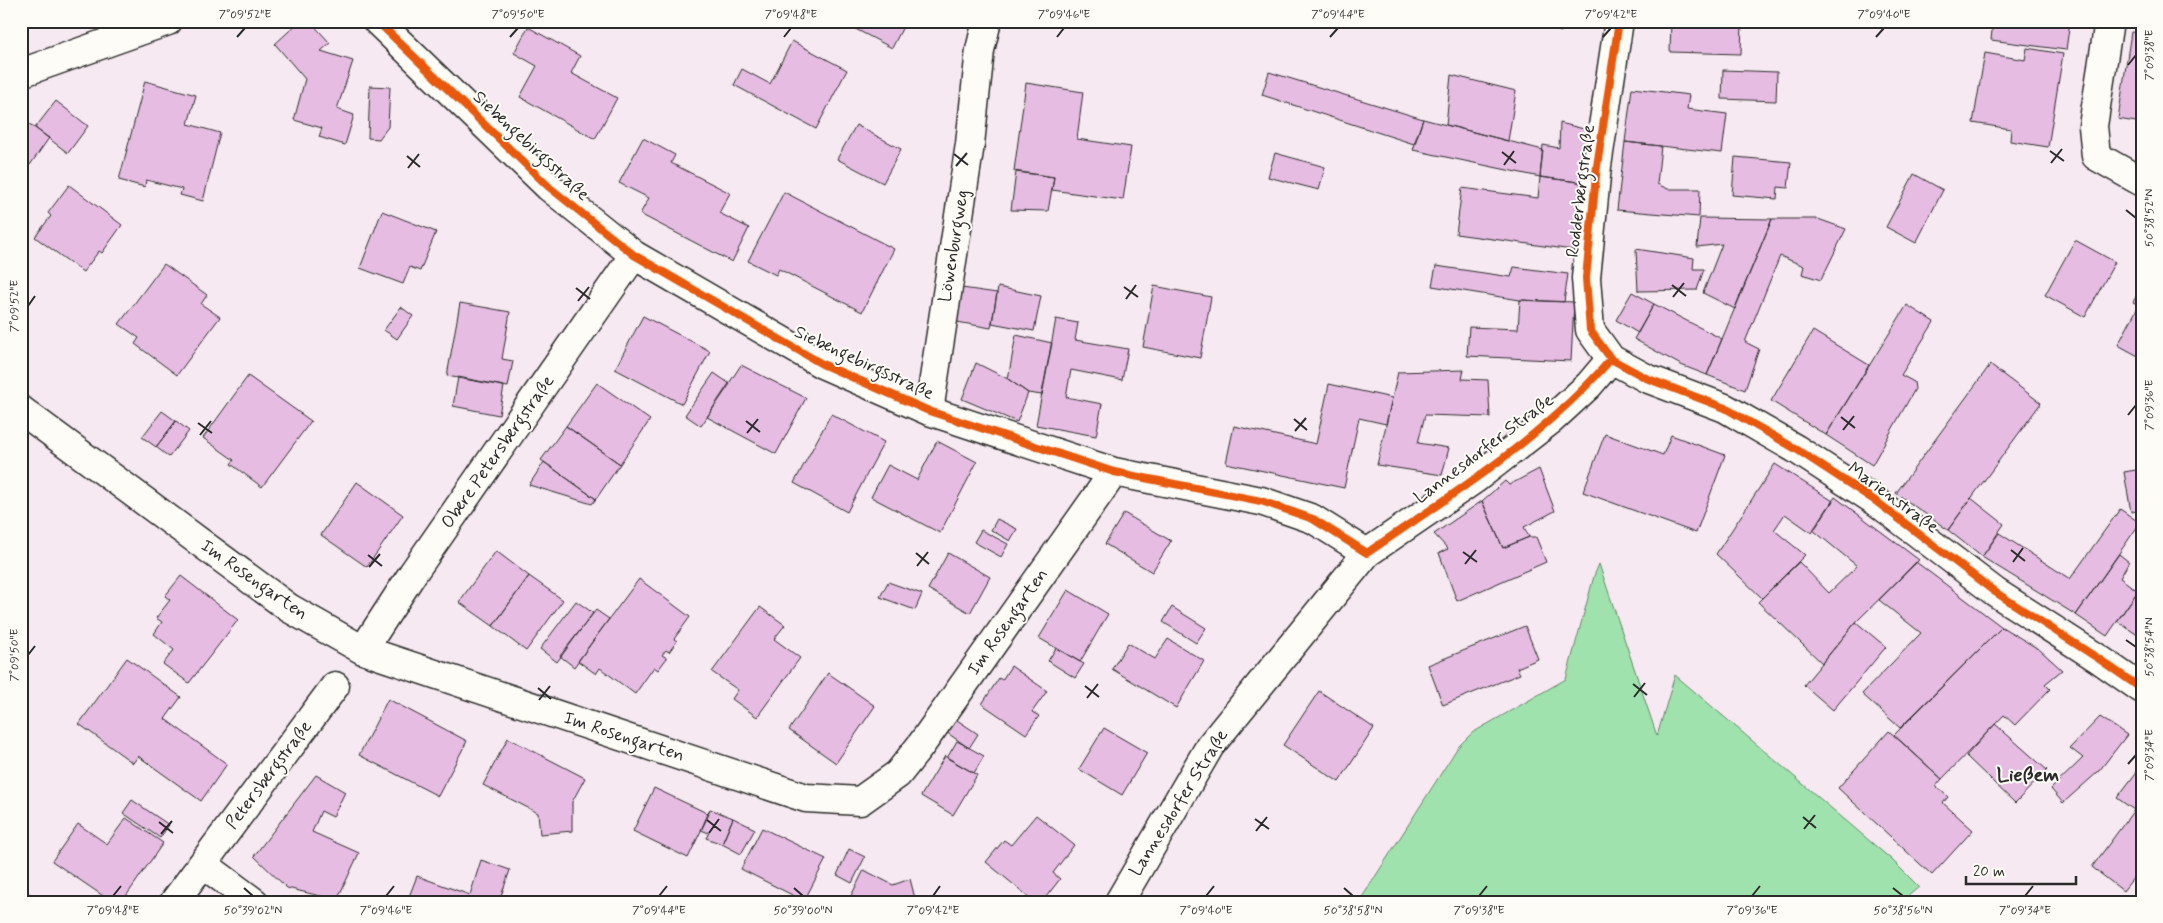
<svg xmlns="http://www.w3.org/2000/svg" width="2163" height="923" font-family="Mynerve,sans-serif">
<rect width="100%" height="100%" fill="#f6e9f1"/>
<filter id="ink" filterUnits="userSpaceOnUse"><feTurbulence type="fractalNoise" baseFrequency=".02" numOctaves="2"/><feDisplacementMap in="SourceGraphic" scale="10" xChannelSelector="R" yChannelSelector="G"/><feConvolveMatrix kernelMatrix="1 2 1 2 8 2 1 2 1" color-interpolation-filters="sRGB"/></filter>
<g filter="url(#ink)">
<path fill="#a0e2ad" stroke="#66866c" d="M1599,564L1657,736L1675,675L1892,860L1919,887L1901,902H1359L1458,747L1472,733L1566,679L1594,576Z"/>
<path fill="#e6bce3" stroke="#2b2b2b" d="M300,21H310L330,43L321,51L353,61L337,109L354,115L345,145L319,137L322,128L294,120L305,79L275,44Z
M840,21H906L892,48Z
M1533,21H1565L1561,32Z
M1671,21H1742L1741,54L1670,52Z
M1993,21H2070L2066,50L1991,40Z
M528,27L580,56L571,73L617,98L595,139L520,97L537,66L514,53Z
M2131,32L2142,33V123L2118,119Z
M792,41L847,70L816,129L734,85L742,69L770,84Z
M2027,48L2063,54L2048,147L2010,141L2011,129L1973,123L1985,53L2025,60Z
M1723,70L1777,72L1776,101L1722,99Z
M1269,72L1423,119L1414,144L1262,95Z
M1451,75L1516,91L1508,141L1446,125Z
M145,81L196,95L188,124L220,133L203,201L180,195L182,189L146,180L145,187L119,180Z
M1026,83L1083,92L1077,139L1131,147L1123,200L1052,190L1054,177L1014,171Z
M370,86L390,87L388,127L379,139L368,138Z
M1632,88L1689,95L1687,109L1727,114L1722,153L1625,142Z
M56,101L88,126L68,153L35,128Z
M21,118L49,138L30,165L21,159Z
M1423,119L1543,150L1540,177L1413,150Z
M1560,123L1592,131L1586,183L1540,177L1543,145L1559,148Z
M856,125L901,149L883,183L837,159Z
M643,138L675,155L671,163L730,193L719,213L749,228L732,262L640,214L649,198L619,183Z
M1625,142L1661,146L1657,184L1668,189H1700L1699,217L1617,210Z
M1275,153L1325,167L1319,190L1268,177Z
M1735,157L1791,162L1788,188L1778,187L1777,199L1732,195Z
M1016,172L1054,177L1048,211L1011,210Z
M1914,174L1943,190L1916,243L1886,227Z
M1540,177L1586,183L1573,250L1456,234L1462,188L1538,198Z
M69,185L122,225L102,253L99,251L83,272L35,237L51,216L48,213Z
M784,192L894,249L862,312L779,269L776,275L748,261Z
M382,211L436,232L420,271L410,267L403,284L360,268Z
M1700,218L1772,219L1735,309L1703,293L1722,244L1697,247Z
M1772,219H1818L1846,229L1821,280L1802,274L1804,266L1780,256L1745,342L1759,349L1745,390L1707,375Z
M2075,240L2115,262L2085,317L2045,295Z
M1636,249L1694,258L1693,269H1704L1697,290L1638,291Z
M164,264L207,295L201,304L220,317L177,375L135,344L139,338L119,324Z
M1436,266L1511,277L1514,267L1568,274L1564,302L1520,300L1432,286Z
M1154,286L1211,297L1200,358L1143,347Z
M2142,286V358L2118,345L2139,305L2133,302Z
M998,287L1041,296L1034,331L992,323Z
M962,288L997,293L991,328L957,322Z
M1632,292L1654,304L1638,333L1616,320Z
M1520,300L1574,302L1571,361L1467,356L1469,327L1518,329Z
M460,303L510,312L502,359L513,361L508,387L447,376Z
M1654,304L1722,339L1707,375L1681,365L1634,339Z
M1907,305L1934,322L1901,375L1914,382L1915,389L1872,465L1826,435Z
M401,307L413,316L397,339L384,330Z
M643,316L710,351L682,404L615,369Z
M1056,319L1078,323L1075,340L1128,349L1122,380L1071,370L1066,397L1102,404L1096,436L1036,425Z
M1813,331L1869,365L1826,435L1771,401Z
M1016,335L1052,343L1042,395L1028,393L1008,379Z
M976,363L1008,379L1028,393L1017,422L962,399Z
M741,365L806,398L776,454L707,417Z
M1990,365L2041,403L1948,530L1896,493Z
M1464,370L1462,379L1488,380L1490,417L1425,415L1418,443L1449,448L1442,475L1377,465L1398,372Z
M714,373L730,384L701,426L685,415Z
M248,376L311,421L262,487L231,464L234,460L203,438Z
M458,377L504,386L499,415L453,406Z
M597,383L650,420L620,464L566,426Z
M1329,384L1392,398L1386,424L1359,418L1344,488L1226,463L1234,426L1316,444Z
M162,411L176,421L156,447L142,437Z
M831,414L884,442L847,512L794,483Z
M176,421L189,431L169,457L156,447Z
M566,426L620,464L596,499L541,460Z
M1605,434L1663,455L1671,435L1725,455L1696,533L1583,492Z
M937,441L977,462L940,533L871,497L888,465L917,480Z
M544,462L596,499L592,504L529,485Z
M1775,464L1833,501L1812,533L1785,514L1774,530L1805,555L1762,598L1716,554Z
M1539,469L1555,511L1524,527L1529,537L1503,548L1482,501L1505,481L1509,485Z
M2142,469V510L2131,512L2124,472Z
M357,482L403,515L367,567L321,535Z
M1835,497L1919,560L1856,622L1822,663L1758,602L1799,562L1829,593L1857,566L1813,530Z
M1971,498L2004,524L1982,557L1948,530Z
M1482,501L1503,548L1529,537H1536L1546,562L1457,601L1439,553L1448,549L1434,534Z
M2120,509L2140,523L2076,615L1982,557L1999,533L2070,579Z
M1124,513L1171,541L1152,572L1105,544Z
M997,519L1017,529L1010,541L991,530Z
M981,530L1008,544L1001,557L974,542Z
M496,551L529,576L493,626L459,602Z
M948,553L990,577L970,613L928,589Z
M2119,554L2129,562L2120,578L2138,591L2107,636L2076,615Z
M1916,562L2002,627L1900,728L1862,694L1921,633L1879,600Z
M181,576L238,620L189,683L163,664L174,650L154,634L162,622L156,618L170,600L165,596Z
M529,576L563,600L526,651L493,626Z
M639,579L690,617L674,639L677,641L669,652L666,650L662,655L667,658L658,670L654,667L635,694L600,668L596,674L578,661Z
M888,582L922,594L915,610L880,597Z
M1068,590L1108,614L1080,662L1039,638Z
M2138,591L2142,594V638L2117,621Z
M576,601L593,613L557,662L540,649Z
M760,607L785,625L774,639L800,658L757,717L732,699L738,690L712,672Z
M1172,607L1206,628L1196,643L1163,622Z
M596,610L609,619L574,667L560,656Z
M1856,622L1886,647L1833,710L1804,685Z
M1525,626L1538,659L1517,668L1520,674L1443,705L1428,665Z
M2002,627L2040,650L2062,670L2045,684L2050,689L2015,725L2004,715L1942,779L1894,735Z
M1168,639L1204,661L1176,708L1112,669L1128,643L1155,659Z
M1056,648L1084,664L1075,678L1048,661Z
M127,658L181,697L165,719L227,764L201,801L138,756L133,763L79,724Z
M1011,666L1047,691L1032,712L1039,716L1026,734L982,704L999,678L1002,680Z
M828,673L875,706L836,763L789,730Z
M1319,691L1374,728L1339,782L1283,745Z
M388,699L467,741L438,796L359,755Z
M2100,717L2127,735L2099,771L2063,803L2051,789L2083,758L2070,748Z
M957,720L978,734L969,748L946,732Z
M1995,724L2047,770L2015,803L1966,756Z
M1104,728L1147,753L1122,795L1079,769Z
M1889,731L1942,779L1936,786L1948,797L1943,803L1973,830L1932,875L1838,788Z
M508,738L585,778L572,802V831L540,834L538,813L483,785Z
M957,741L984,756L974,773L947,758Z
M945,756L977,775L953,815L921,796Z
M2142,765V867L2123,891L2092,867L2134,810L2117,798Z
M316,775L345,792L333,817L321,811L312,832L359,853L337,900L287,888L254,856Z
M654,788L709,814L688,858L633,831Z
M132,800L169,825L160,838L123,813Z
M710,809L733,818L722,844L706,838L709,833L701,830Z
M1036,815L1074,845L1053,873L1060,879L1042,902H1035L986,862L1004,840L1011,845Z
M126,818L163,843L122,902H112L52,861L78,824L107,844Z
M733,818L755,829L741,854L722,844Z
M762,828L826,859L804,901L741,869Z
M849,849L865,857L852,883L837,875Z
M481,860L510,870L499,902H407L417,876L470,895Z
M864,870L893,885L910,879L916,902H848Z
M22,888L41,902H21Z"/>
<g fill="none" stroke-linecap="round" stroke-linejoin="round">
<g stroke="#2b2b2b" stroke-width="31">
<path id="minor" d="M377,21L549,187L634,255L822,364L929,411L1114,472L1261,501L1313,519L1367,553
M1619,21L1597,166L1586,278L1590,330L1611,359L1646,378L1725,408L1796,449L1877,502L1995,592L2099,659L2142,689
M2109,21L2093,126L2096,156L2142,182
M21,73L168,21
M21,410L289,608L363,650L806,798L860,801L898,774L921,745L1114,472
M929,411L970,144L980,50L987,21
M363,650L413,573L634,255
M203,864L254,902
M174,902L335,686
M1119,902L1210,746L1367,553L1475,479L1551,420L1589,385L1611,359"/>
</g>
<use href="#minor" stroke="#fdfcf7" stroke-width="28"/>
<g stroke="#fdfcf7" stroke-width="11">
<path id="cycleway" d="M377,21L549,187L634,255L822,364L929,411L1114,472L1261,501L1313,519L1367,553C1453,494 1543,438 1611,359
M1619,21L1597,166L1586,278L1590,330L1611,359L1646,378L1725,408L1796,449L1877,502L1995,592L2099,659L2142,689"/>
</g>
<use href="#cycleway" stroke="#e8590c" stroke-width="8"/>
</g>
</g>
<path fill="none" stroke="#2b2b2b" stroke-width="2" d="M237,37L245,28M510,37L518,28M784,37L791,28M1057,37L1064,28M1330,37L1338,28M1603,37L1611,28M1876,37L1884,28M2128,65L2136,55M2050,151L2064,161M1502,152L1516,163M954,154L968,165M407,156L420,167M2051,163L2062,149M1504,165L1514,151M956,166L967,153M408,168L419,154M2126,210L2136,218M1672,285L1686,296M1124,287L1138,297M576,288L590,299M1673,297L1684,283M1126,299L1136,285M578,301L589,287M28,306L35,296M2128,415L2136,405M1841,417L1855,428M1294,419L1307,430M746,421L760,432M198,423L212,433M1843,430L1854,416M1295,431L1306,418M747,433L758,419M200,435L211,421M2011,550L2025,561M1463,552L1477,562M916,553L929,564M368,555L382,566M2013,562L2023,548M1465,564L1476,550M917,566L928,552M369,567L380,554M2126,640L2136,647M28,655L35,646M1633,684L1647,695M1085,686L1099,697M538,688L551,699M1634,697L1645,683M1087,698L1098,684M539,700L550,686M2128,764L2136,755M1803,817L1816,828M1255,819L1269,829M707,820L721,831M159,822L173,833M1804,829L1815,815M1256,831L1267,817M709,833L719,819M161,834L172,821M244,888L253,896M794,888L803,896M1344,888L1353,896M1893,888L1903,896M113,896L121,886M386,896L394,886M659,896L667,886M933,896L940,886M1206,896L1214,886M1479,896L1487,886M1752,896L1760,886M2025,896L2033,886"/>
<g text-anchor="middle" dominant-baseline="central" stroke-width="4" stroke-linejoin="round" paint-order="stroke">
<g font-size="18" fill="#2b2b2b" stroke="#fdfcf7">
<text transform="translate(531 146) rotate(43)">Siebengebirgsstraße</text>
<text transform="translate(1581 191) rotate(-83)">Rodderbergstraße</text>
<text transform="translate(954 246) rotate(-81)">Löwenburgweg</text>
<text transform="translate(864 363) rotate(25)">Siebengebirgsstraße</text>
<text transform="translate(1484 449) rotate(-37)">Lannesdorfer Straße</text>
<text transform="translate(498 452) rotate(-55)">Obere Petersbergstraße</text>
<text transform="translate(1893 498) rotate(36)">Marienstraße</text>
<text transform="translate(254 580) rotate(35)">Im Rosengarten</text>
<text transform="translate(1008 622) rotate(-55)">Im Rosengarten</text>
<text transform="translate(624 737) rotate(18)">Im Rosengarten</text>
<text transform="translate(269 775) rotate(-53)">Petersbergstraße</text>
<text transform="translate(1179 803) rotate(-58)">Lannesdorfer Straße</text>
</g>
<g font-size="20" font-weight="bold" fill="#2b2b2b" stroke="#fdfcf7">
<text x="2028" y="775">Ließem</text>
</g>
</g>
<rect width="2163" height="923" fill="none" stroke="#fdfcf7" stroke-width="55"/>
<path d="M1966 876v8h110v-8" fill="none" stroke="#2b2b2b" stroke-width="2.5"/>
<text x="1973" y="876" font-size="15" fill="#2b2b2b" stroke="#fdfcf7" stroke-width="4" paint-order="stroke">20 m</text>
<rect x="28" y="28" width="2108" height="868" fill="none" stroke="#2b2b2b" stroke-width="2"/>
<g font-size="12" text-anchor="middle" fill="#2b2b2b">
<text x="245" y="18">7°09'52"E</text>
<text x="518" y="18">7°09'50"E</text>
<text x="791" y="18">7°09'48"E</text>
<text x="1064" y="18">7°09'46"E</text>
<text x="1338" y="18">7°09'44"E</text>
<text x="1611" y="18">7°09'42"E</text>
<text x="1884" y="18">7°09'40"E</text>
<text transform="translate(2149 55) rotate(-90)" y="4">7°09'38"E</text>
<text transform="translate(2149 218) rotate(-90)" y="4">50°38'52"N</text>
<text transform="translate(14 306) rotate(-90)" y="4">7°09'52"E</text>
<text transform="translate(2149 405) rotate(-90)" y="4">7°09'36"E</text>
<text transform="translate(2149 647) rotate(-90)" y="4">50°38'54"N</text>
<text transform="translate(14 655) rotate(-90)" y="4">7°09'50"E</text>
<text transform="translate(2149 755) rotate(-90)" y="4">7°09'34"E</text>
<text x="113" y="914">7°09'48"E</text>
<text x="253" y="914">50°39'02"N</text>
<text x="386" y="914">7°09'46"E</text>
<text x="659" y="914">7°09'44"E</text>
<text x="803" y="914">50°39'00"N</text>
<text x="933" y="914">7°09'42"E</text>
<text x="1206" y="914">7°09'40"E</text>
<text x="1353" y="914">50°38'58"N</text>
<text x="1479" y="914">7°09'38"E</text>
<text x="1752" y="914">7°09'36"E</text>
<text x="1903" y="914">50°38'56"N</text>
<text x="2025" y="914">7°09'34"E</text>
</g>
</svg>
